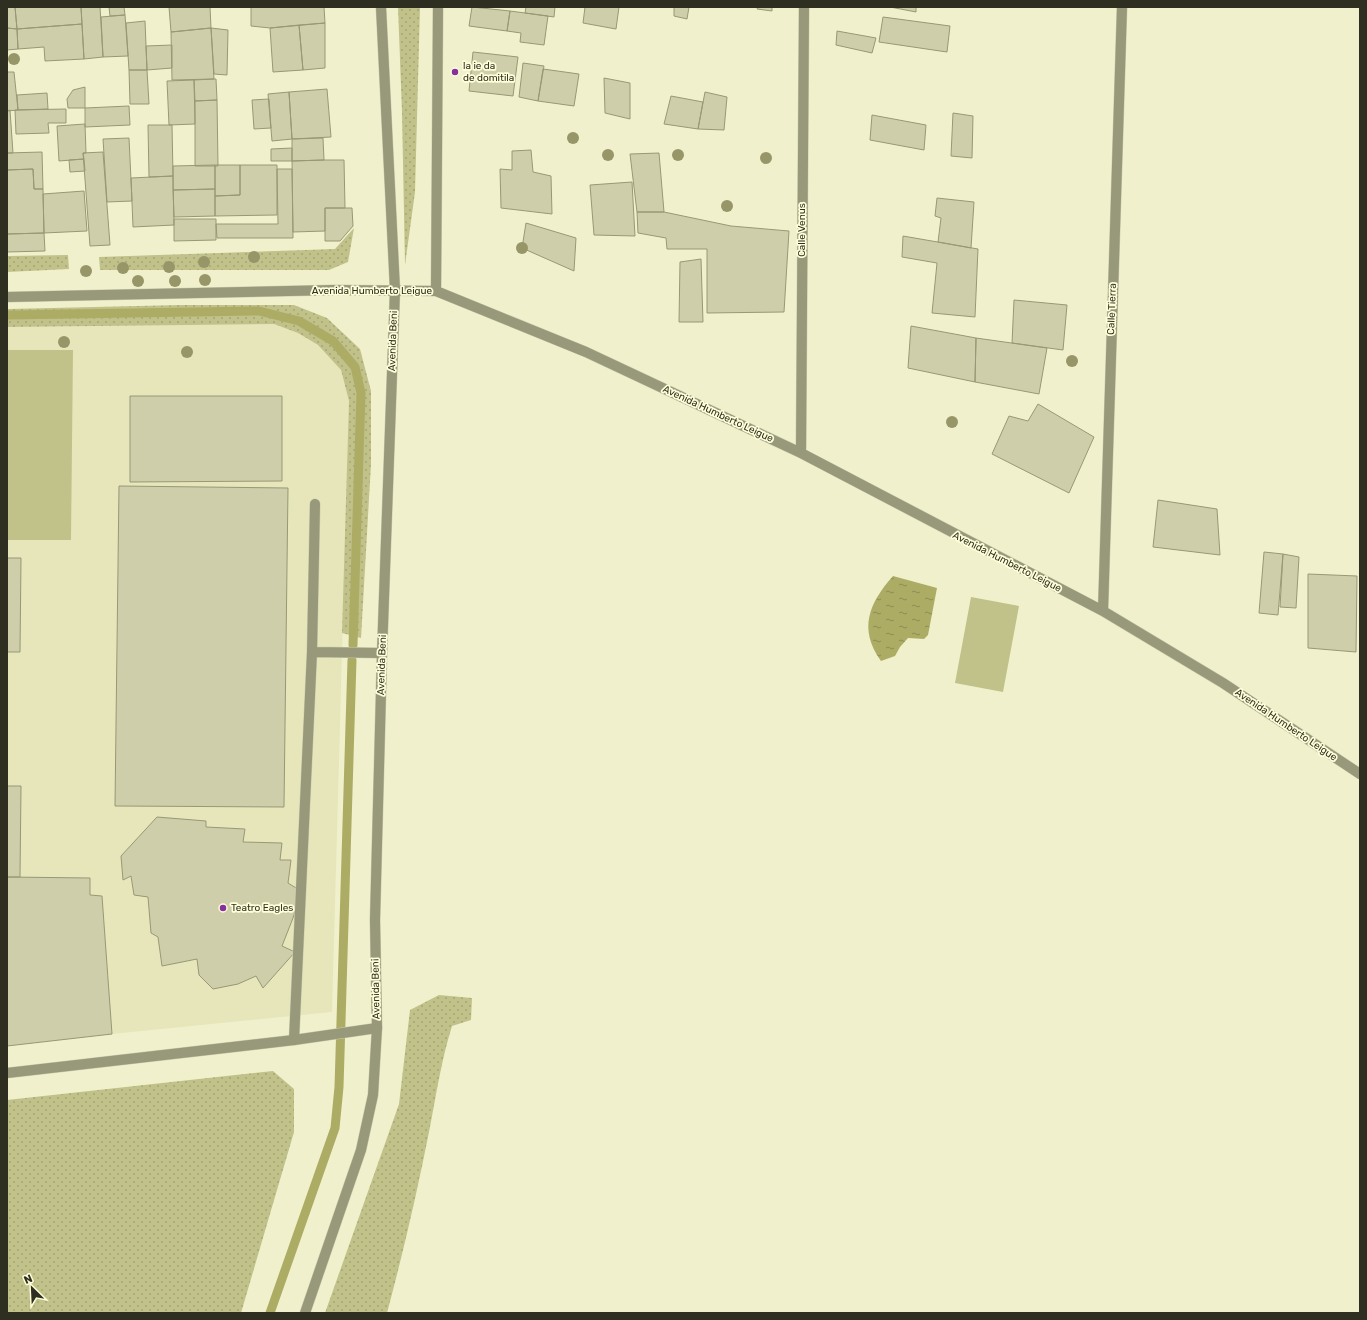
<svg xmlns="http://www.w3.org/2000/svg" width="1367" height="1320" font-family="Rubik,sans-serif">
<defs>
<pattern id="grass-dots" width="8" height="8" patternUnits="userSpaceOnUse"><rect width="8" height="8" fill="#c1c18a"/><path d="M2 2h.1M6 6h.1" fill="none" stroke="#a6a677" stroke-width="1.8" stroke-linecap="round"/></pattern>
<pattern id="water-ripples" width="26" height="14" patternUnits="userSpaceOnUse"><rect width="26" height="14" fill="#adac65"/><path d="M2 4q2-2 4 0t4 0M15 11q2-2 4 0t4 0" fill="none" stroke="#8d8c53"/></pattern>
</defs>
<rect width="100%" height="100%" fill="#f0f1cc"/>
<path fill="#e6e6ba" d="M274,324L298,333L318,345L341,370L349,401L332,1012L112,1034L7,1046V327Z"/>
<path fill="url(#grass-dots)" d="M398,7H420L415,192L405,265L402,112Z
M354,228L348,262L329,270H100L99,257L335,249Z
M68,255L69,269L7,272V256Z
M181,305H294L327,318L360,349L371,391V464L361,638L342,633L349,401L341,370L318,345L298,333L274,324L7,327V309Z
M439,995L472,998L471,1020L452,1026C441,1061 436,1096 429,1132C417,1193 403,1253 387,1313H325L399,1104L410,1010Z
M273,1071L294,1089V1132L241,1313H7V1100Z"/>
<path fill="#c1c18a" d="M7,350H73L71,540H7Z
M971,597L1019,606L1003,692L955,683Z"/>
<path fill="url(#water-ripples)" d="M893,576L937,588L928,635L924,639L908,638L900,647L895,656L881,661C858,629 869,603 893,576Z"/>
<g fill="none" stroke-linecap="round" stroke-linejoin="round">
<path stroke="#adac65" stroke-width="9" d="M7,315L259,311L299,321L333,341L355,367L361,393L353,645
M270,1313L335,1128L339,1087L352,660"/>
</g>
<path fill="#ceceaa" stroke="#989876" d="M7,7H15L17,29L7,28Z
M15,7H81L82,24L17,29Z
M81,7H100L103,57L84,59Z
M109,7H124L125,15L110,16Z
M169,7H210L211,28L171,32Z
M251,7H324L325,23L270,28L251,26Z
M472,7L510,11L507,31L469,26Z
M526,7H555L554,17L525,13Z
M585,7H619L616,29L583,23Z
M674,7H689L687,19L674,16Z
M758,7H772V11L757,9Z
M890,7H916V12Z
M510,11L548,16L544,45L520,42L521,33L507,31Z
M125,15L128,56L103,57L101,17Z
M883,17L950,26L947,52L879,42Z
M145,21L147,70H129L126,23Z
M325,23V68L303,70L299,25Z
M82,24L84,59L45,61L44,47L18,49L17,29Z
M299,25L303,70L273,72L270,28Z
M7,28L17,29L18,49L7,50Z
M211,28L214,79L172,80L171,32Z
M211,28L228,30L227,75L214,74Z
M837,31L876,38L872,53L836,45Z
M172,45V68L147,70L146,46Z
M473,52L518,57L513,96L469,91Z
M523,63L544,66L538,101L519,97Z
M543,69L579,74L574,106L538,101Z
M129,70H147L149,104H130Z
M7,72H14L18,110L7,111Z
M604,78L630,83V119L605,113Z
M214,79H216L217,100L195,101L194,80Z
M194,80L195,124L169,125L167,81Z
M85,87V108H68L67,99L73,90Z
M327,89L331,137L292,139L289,92Z
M289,92L292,139L272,141L268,94Z
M705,92L727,97L724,130L698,129Z
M47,93L48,109L18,110L17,95Z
M671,96L703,102L698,129L664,124Z
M269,99L271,128L254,129L252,100Z
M217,100L218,166H195V101Z
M129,106L130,125L85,127V108Z
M66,109V123H48L49,133L16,134L15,110Z
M10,110L13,153H7V111Z
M953,113L973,116L972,158L951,156Z
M872,115L926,125L924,150L870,140Z
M85,124L86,153H83L84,159L59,161L57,126Z
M148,125H172L173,176L149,177Z
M129,138L132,201L107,202L103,139Z
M323,138L324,160L292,161V139Z
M292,148V161H271V149Z
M531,150L533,172L551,176L552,214L501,208L500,169L512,170V151Z
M42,152L43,189H34L33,169L7,170V153Z
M103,152L110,245L90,246L83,153Z
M659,153L664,212H637L630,154Z
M84,159L85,171L70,172L69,160Z
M324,160H344L345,208H325V231L293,232L292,161Z
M215,165V189L173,190V166Z
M215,165H240V195L215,196Z
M240,165H277V215L215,216V196L240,195Z
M33,169L34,189H43L44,233L7,234V170Z
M277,169H292L293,238H217L216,224H278Z
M173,176L174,225L133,227L131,178Z
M632,182L635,236L594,235L590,185Z
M215,189V216L174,217L173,190Z
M84,191L87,231L44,233L43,194Z
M937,198L974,202L971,248L938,242L941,218L935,216Z
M325,208H352L353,226L340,241H325Z
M637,212H664L731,226L789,231L784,312L707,313V249H667L666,238L638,233Z
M174,219H216V240L174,241Z
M526,223L576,238L574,271L522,248Z
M44,233L45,251L7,252V234Z
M903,236L978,249L975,317L932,313L937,263L902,257Z
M701,259L703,322H679L680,262Z
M1014,300L1067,305L1063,350L1012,343Z
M911,326L976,338L975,382L908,368Z
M976,338L1047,348L1039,394L975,382Z
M130,396H282V481L130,482Z
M1038,404L1094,437L1069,493L992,454L1009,416L1028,421Z
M119,486L288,488L284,807L115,806Z
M1158,500L1217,509L1220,555L1153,547Z
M1264,552L1283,554L1278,615L1259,613Z
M1283,554L1299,557L1296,608L1280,607Z
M7,558H21L20,652H7Z
M1308,574L1357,576L1356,652L1308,648Z
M7,786H21L20,877H7Z
M157,817L206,821V827L245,829L243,842L282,843L280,860H291L288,883L301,891L293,918L282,946L295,952L263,988L256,976L238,984L213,989L199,975L197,959L162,966L158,937L151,933L148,897L134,895L131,876L123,880L121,856Z
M7,877L90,878V895L102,896L112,1034L7,1046Z"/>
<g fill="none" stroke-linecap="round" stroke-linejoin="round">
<g stroke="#cdcead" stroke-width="11">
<path id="service" d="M312,652L382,653
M294,1040L312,652L315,504"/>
</g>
<g stroke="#cdcead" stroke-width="11">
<path id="minor" d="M436,291L438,7
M7,297L334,290L436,291L586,352L801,453L1103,611L1223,683L1360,774
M801,453L804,7
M1103,611L1122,7
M7,1073L294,1040L377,1028"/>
</g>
<g stroke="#cdcead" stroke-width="11">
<path id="tertiary" d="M305,1313L361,1150L373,1095L377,1028L375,920L382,653L395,290L381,7"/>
</g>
<use href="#service" stroke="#98987b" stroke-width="10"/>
<use href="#minor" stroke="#98987b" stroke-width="10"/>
<use href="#tertiary" stroke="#98987b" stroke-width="10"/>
</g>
<g fill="#979668">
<circle cx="14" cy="59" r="6"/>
<circle cx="573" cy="138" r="6"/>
<circle cx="608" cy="155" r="6"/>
<circle cx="678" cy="155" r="6"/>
<circle cx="766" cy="158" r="6"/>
<circle cx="727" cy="206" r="6"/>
<circle cx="522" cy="248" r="6"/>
<circle cx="254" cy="257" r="6"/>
<circle cx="204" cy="262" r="6"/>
<circle cx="169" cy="267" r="6"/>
<circle cx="123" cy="268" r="6"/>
<circle cx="86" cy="271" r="6"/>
<circle cx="205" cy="280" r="6"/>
<circle cx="138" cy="281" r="6"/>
<circle cx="175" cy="281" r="6"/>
<circle cx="64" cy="342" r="6"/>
<circle cx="187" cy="352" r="6"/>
<circle cx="1072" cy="361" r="6"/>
<circle cx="952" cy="422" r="6"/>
</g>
<g fill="#86319f" stroke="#fefed9" stroke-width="1.5">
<circle cx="455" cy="72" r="4"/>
<circle cx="223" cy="908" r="4"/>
</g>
<g text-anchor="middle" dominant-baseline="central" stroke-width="3.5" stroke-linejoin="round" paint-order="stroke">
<g font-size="10" fill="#2f2f21" stroke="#fefed9" text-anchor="start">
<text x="463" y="66">la ie da<tspan x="463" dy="12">de domitila</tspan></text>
<text x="231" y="908">Teatro Eagles</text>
</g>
<g font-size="10" fill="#2f2f21" stroke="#fefed9">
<text transform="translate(802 230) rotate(-90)">Calle Venus</text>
<text x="372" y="291">Avenida Humberto Leigue</text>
<text transform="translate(1112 309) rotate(-88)">Calle Tierra</text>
<text transform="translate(393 341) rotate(-88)">Avenida Beni</text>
<text transform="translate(718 414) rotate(25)">Avenida Humberto Leigue</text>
<text transform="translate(1007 562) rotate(27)">Avenida Humberto Leigue</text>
<text transform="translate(382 665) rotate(-88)">Avenida Beni</text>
<text transform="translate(1286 725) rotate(34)">Avenida Humberto Leigue</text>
<text transform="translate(376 989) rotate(-91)">Avenida Beni</text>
</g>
</g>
<rect width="1367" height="1320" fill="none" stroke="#2f2f21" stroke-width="16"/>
<g transform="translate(32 1288) rotate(336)" stroke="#fefed9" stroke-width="3" paint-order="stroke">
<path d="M0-3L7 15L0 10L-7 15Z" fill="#2f2f21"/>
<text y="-6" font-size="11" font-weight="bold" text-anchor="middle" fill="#2f2f21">N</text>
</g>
</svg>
